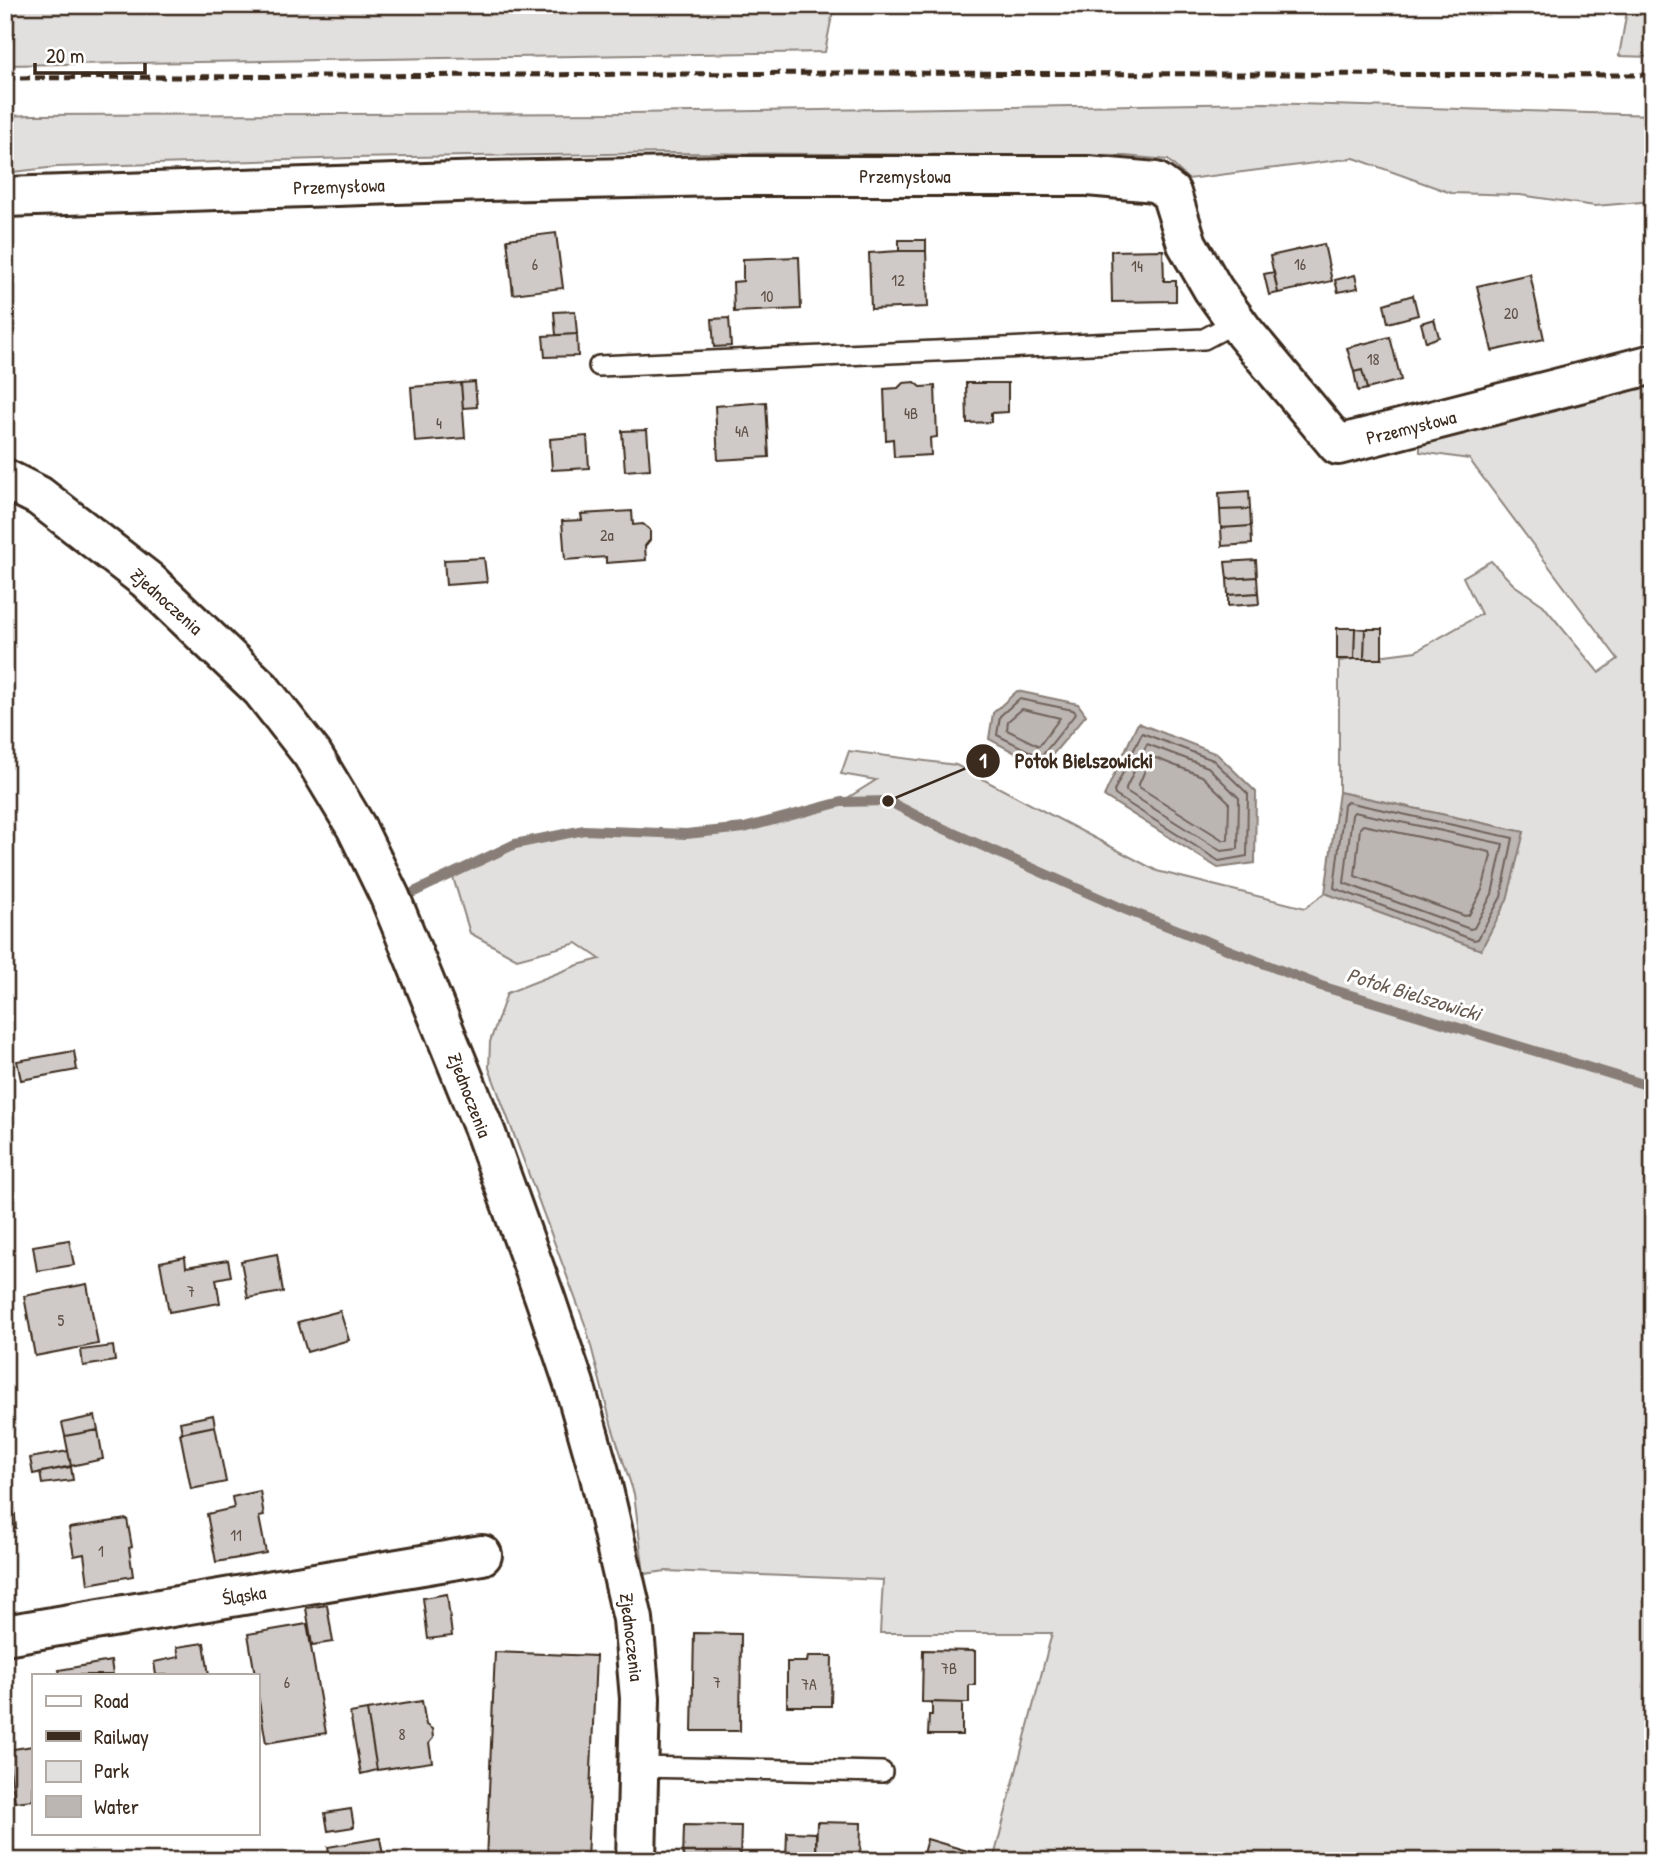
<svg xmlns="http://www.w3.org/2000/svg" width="1658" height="1866" font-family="'Patrick Hand',sans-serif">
<rect width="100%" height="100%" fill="#fff"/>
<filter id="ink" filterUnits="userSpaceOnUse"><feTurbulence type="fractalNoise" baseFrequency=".0143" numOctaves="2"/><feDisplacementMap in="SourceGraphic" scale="14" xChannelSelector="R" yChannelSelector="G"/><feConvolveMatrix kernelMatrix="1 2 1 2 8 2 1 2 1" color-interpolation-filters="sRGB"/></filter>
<g filter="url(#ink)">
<path fill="#e2e0de" stroke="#8e857e" stroke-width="2" d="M5,5H834L825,52L5,65Z
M1628,5H1653V57L1619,56Z
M1265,103L1653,115V201L1595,206L1520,195L1451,193L1354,158L1188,179L1168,160L1125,156L668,153L351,158L57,167L5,173V116L32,115L631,113Z
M1653,370V1861H993L1052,1633H880L883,1580L666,1571L644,1574L634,1494L612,1427L586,1327L489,1068L490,1042L507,993L578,965L600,959L577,943L517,959L470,933L452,874L515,844L584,830L686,834L744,828L841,802L876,780L841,774L849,751L956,765L1157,871L1305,908L1325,893L1481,949L1524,832L1339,792V661L1416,651L1481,614L1463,577L1491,561L1514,585L1543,605L1599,673L1618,659L1469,459L1420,452V432Z"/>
<path fill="#bcb6b3" stroke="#887e77" stroke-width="2" d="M1017,691L1078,704L1086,715L1042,767L989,739L993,713Z
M1138,723L1217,754L1256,792L1255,863L1218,868L1104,796Z
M1339,792L1524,832L1507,900L1481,950L1325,893Z"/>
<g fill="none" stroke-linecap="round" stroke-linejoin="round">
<path stroke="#6f625a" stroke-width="2" d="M1019,699L1073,710L1076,713L1041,757L997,735L1000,716Z
M1022,709L1060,718L1039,746L1007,730L1008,721Z
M1142,733L1213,760L1248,794L1247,856L1219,861L1115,795L1114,791Z
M1147,744L1208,767L1239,798L1238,849L1221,851L1126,791V788Z
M1153,757L1202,776L1229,802L1228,840H1223L1139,787V784L1150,759Z
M1347,802L1513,838L1501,897L1478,939L1474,940L1334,888L1344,805Z
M1354,812L1503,844L1492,894L1474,928L1470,929L1344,883L1352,815Z
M1363,825L1490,852L1491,856L1482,890L1469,915L1465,916L1355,876L1360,828Z"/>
<path stroke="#887e77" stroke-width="10" d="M414,892L515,844L584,830L686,834L744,828L841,802L888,801L931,823L1124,909L1321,986L1653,1087"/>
</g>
<path fill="#cfcac7" stroke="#3b2a1e" stroke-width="2" d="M556,233L563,288L513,294L507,239Z
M899,240H926V251H899Z
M1324,244L1332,281L1278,293L1270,256Z
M1163,250L1164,281H1176V301L1112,302L1111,251Z
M899,251H926L928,307L871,309L869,253Z
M799,257L801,309L734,312L733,282L743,281V259Z
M1274,272L1278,293L1269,295L1264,274Z
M1530,274L1544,339L1492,351L1477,286Z
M1355,275L1358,288L1338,292L1335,280Z
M1413,295L1418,315L1388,323L1384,304Z
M575,311L577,334L556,335L554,312Z
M729,318L731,346L714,347L712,319Z
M1434,319L1439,337L1426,342L1421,323Z
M577,334L578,356L545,357L543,336Z
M1390,337L1401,380L1367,389L1362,370L1354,372L1347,348Z
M1362,370L1367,389L1358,391L1354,372Z
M475,382L477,407L463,408L461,383Z
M915,382L921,387L935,386L937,437L930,438L931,455L894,457L893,439L886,440L884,389L898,388L903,383Z
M461,383L465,438L415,442L411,387Z
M966,383H1008V412L991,413V422L967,423Z
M766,402L769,457L718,460L715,406Z
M647,430L650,469L625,471L622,431Z
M587,436L589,468L552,470L550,439Z
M1249,491L1250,509L1220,510L1219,493Z
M1250,509L1251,526L1221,528L1220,510Z
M632,511L633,525L643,524L650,530V540L645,546L646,560L606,563V557L565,560L562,521L582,520L581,514Z
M1251,526L1252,544L1222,546L1221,528Z
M484,558L487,582L446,585L444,560Z
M1256,560L1257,577L1227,579L1225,562Z
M1257,577L1258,593L1228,595L1227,579Z
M1258,593L1259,604L1228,606V595Z
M1337,628H1355L1354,659H1337Z
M1355,628L1365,629L1364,659H1354Z
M1365,629H1382V659H1364Z
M74,1051L77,1070L21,1080L17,1061Z
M69,1240L74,1265L37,1271L33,1246Z
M277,1254L283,1292L248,1298L241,1261Z
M185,1257L186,1267L228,1260L231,1276L216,1279L220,1303L169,1312L160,1262Z
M87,1284L98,1344L35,1356L24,1296Z
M340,1311L349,1340L307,1352L298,1322Z
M113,1346L115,1361L83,1366L81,1350Z
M213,1415L215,1426L182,1433L180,1422Z
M95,1416L98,1430L65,1436L62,1423Z
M215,1426L226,1482L191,1489L180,1433Z
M98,1430L103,1459L71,1466L65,1436Z
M68,1451L71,1466L33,1474L30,1458Z
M71,1467L73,1480L42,1484L40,1472Z
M260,1491L264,1516L259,1517L266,1553L216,1562L207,1514L234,1508L232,1497Z
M13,1494L16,1528L5,1530V1495Z
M127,1519L132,1547L129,1548L133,1576L88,1584L84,1554L74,1556L69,1528Z
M447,1594L452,1636L428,1639L423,1598Z
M327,1605L333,1642L312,1645L306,1608Z
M307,1624L326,1733L266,1743L257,1689V1675H255L248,1634Z
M694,1633L741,1634L740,1731H692Z
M204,1643L209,1675H156L154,1662L179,1657L177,1647Z
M923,1650L975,1651V1685H969V1703L922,1702Z
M495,1652L596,1656L587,1861H486Z
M808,1656H832L831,1706H787V1662H807Z
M111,1661L113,1675H60L59,1670Z
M422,1701L426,1725L432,1729L433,1738L429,1743L432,1762L377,1770L367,1710Z
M932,1702L962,1703V1735H928L929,1715H932Z
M367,1710L377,1770L361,1774L350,1713Z
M33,1746V1800L15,1802L7,1750Z
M351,1809L354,1827L328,1831L325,1813Z
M817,1822L861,1823L860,1861H816Z
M684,1825L741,1826L740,1861H683Z
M787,1832L816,1833V1861H786Z
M380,1838L384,1861H330L328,1847Z
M927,1839L971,1852L969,1861H921Z"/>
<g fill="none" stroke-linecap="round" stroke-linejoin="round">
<g stroke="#3b2a1e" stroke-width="24">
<path id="service" d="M599,366L1204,339L1236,322
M639,1767L882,1772"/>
</g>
<g stroke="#3b2a1e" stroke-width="44">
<path id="minor" d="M5,197L486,181L725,176H1087L1156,182L1171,193L1187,244L1213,289L1244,332L1338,445L1653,364
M5,479L39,496L147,580L261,689L312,754L356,827L390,897L486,1134L545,1298L574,1384L599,1472L633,1619L640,1698L636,1861
M5,1635L482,1555"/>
</g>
<use href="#service" stroke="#fff" stroke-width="19"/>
<use href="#minor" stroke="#fff" stroke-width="38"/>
<path stroke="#3b2a1e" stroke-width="5" stroke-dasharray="10 5" stroke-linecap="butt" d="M5,78L840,73L1653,75"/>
</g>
</g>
<g text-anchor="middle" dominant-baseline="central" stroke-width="6" stroke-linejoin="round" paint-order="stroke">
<g font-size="16" fill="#605248">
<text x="535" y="264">6</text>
<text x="1300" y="264">16</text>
<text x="1137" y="266">14</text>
<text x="898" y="280">12</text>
<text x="767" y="296">10</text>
<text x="1511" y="313">20</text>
<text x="1373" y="359">18</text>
<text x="911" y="413">4B</text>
<text x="439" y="423">4</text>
<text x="742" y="431">4A</text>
<text x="607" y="535">2a</text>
<text x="191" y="1291">7</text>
<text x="61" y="1320">5</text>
<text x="236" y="1535">11</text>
<text x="101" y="1551">1</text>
<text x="949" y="1668">7B</text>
<text x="287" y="1682">6</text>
<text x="717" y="1682">7</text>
<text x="809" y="1684">7A</text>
<text x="402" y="1734">8</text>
</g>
<g font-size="19" fill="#3b2a1e" stroke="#fff">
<text x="905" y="176">Przemysłowa</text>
<text transform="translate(339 186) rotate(-2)">Przemysłowa</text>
<text transform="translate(1411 427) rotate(-14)">Przemysłowa</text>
<text transform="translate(167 601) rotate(42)">Zjednoczenia</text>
<text transform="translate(470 1095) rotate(69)">Zjednoczenia</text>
<text transform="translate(244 1595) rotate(-9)">Śląska</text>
<text transform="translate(632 1637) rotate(83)">Zjednoczenia</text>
</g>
<g font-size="21" font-style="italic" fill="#685b52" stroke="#fff">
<text transform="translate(1414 994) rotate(17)">Potok Bielszowicki</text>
</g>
</g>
<path fill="none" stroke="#3b2a1e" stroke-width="2.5" d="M888 801L983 761"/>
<g fill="#3b2a1e" stroke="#fff" stroke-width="2.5">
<circle cx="888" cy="801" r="7"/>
<circle cx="983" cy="761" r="18"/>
</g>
<g font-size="21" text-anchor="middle" font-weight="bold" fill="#fff">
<text x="983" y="768">1</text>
</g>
<g font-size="21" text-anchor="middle" font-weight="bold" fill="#3b2a1e" stroke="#fff" stroke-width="6" stroke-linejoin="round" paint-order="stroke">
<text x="1084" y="768">Potok Bielszowicki</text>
</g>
<rect width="1658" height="1866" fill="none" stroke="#fff" stroke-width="28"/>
<rect x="14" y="14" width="1630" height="1838" fill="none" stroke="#3b2a1e" stroke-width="2.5" filter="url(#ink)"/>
<rect x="32" y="1674" width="228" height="161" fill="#ffffff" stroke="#b1aaa5" stroke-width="2"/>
<rect x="46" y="1696" width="35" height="10" fill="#ffffff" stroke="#b1aaa5" stroke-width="2"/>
<text x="94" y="1708" font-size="21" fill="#3b2a1e">Road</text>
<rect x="46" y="1731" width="35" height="10" fill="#3b2a1e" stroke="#b1aaa5" stroke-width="2"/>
<text x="94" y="1744" font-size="21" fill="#3b2a1e">Railway</text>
<rect x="46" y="1761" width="35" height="21" fill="#e2e0de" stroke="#b1aaa5" stroke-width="2"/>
<text x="94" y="1778" font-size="21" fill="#3b2a1e">Park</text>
<rect x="46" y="1796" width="35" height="21" fill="#bcb6b3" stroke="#b1aaa5" stroke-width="2"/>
<text x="94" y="1814" font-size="21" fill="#3b2a1e">Water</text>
<path d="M35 63v10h110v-10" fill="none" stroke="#3b2a1e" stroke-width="3.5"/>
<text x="46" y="63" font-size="21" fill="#3b2a1e" stroke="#ffffff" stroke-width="5" paint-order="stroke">20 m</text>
</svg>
